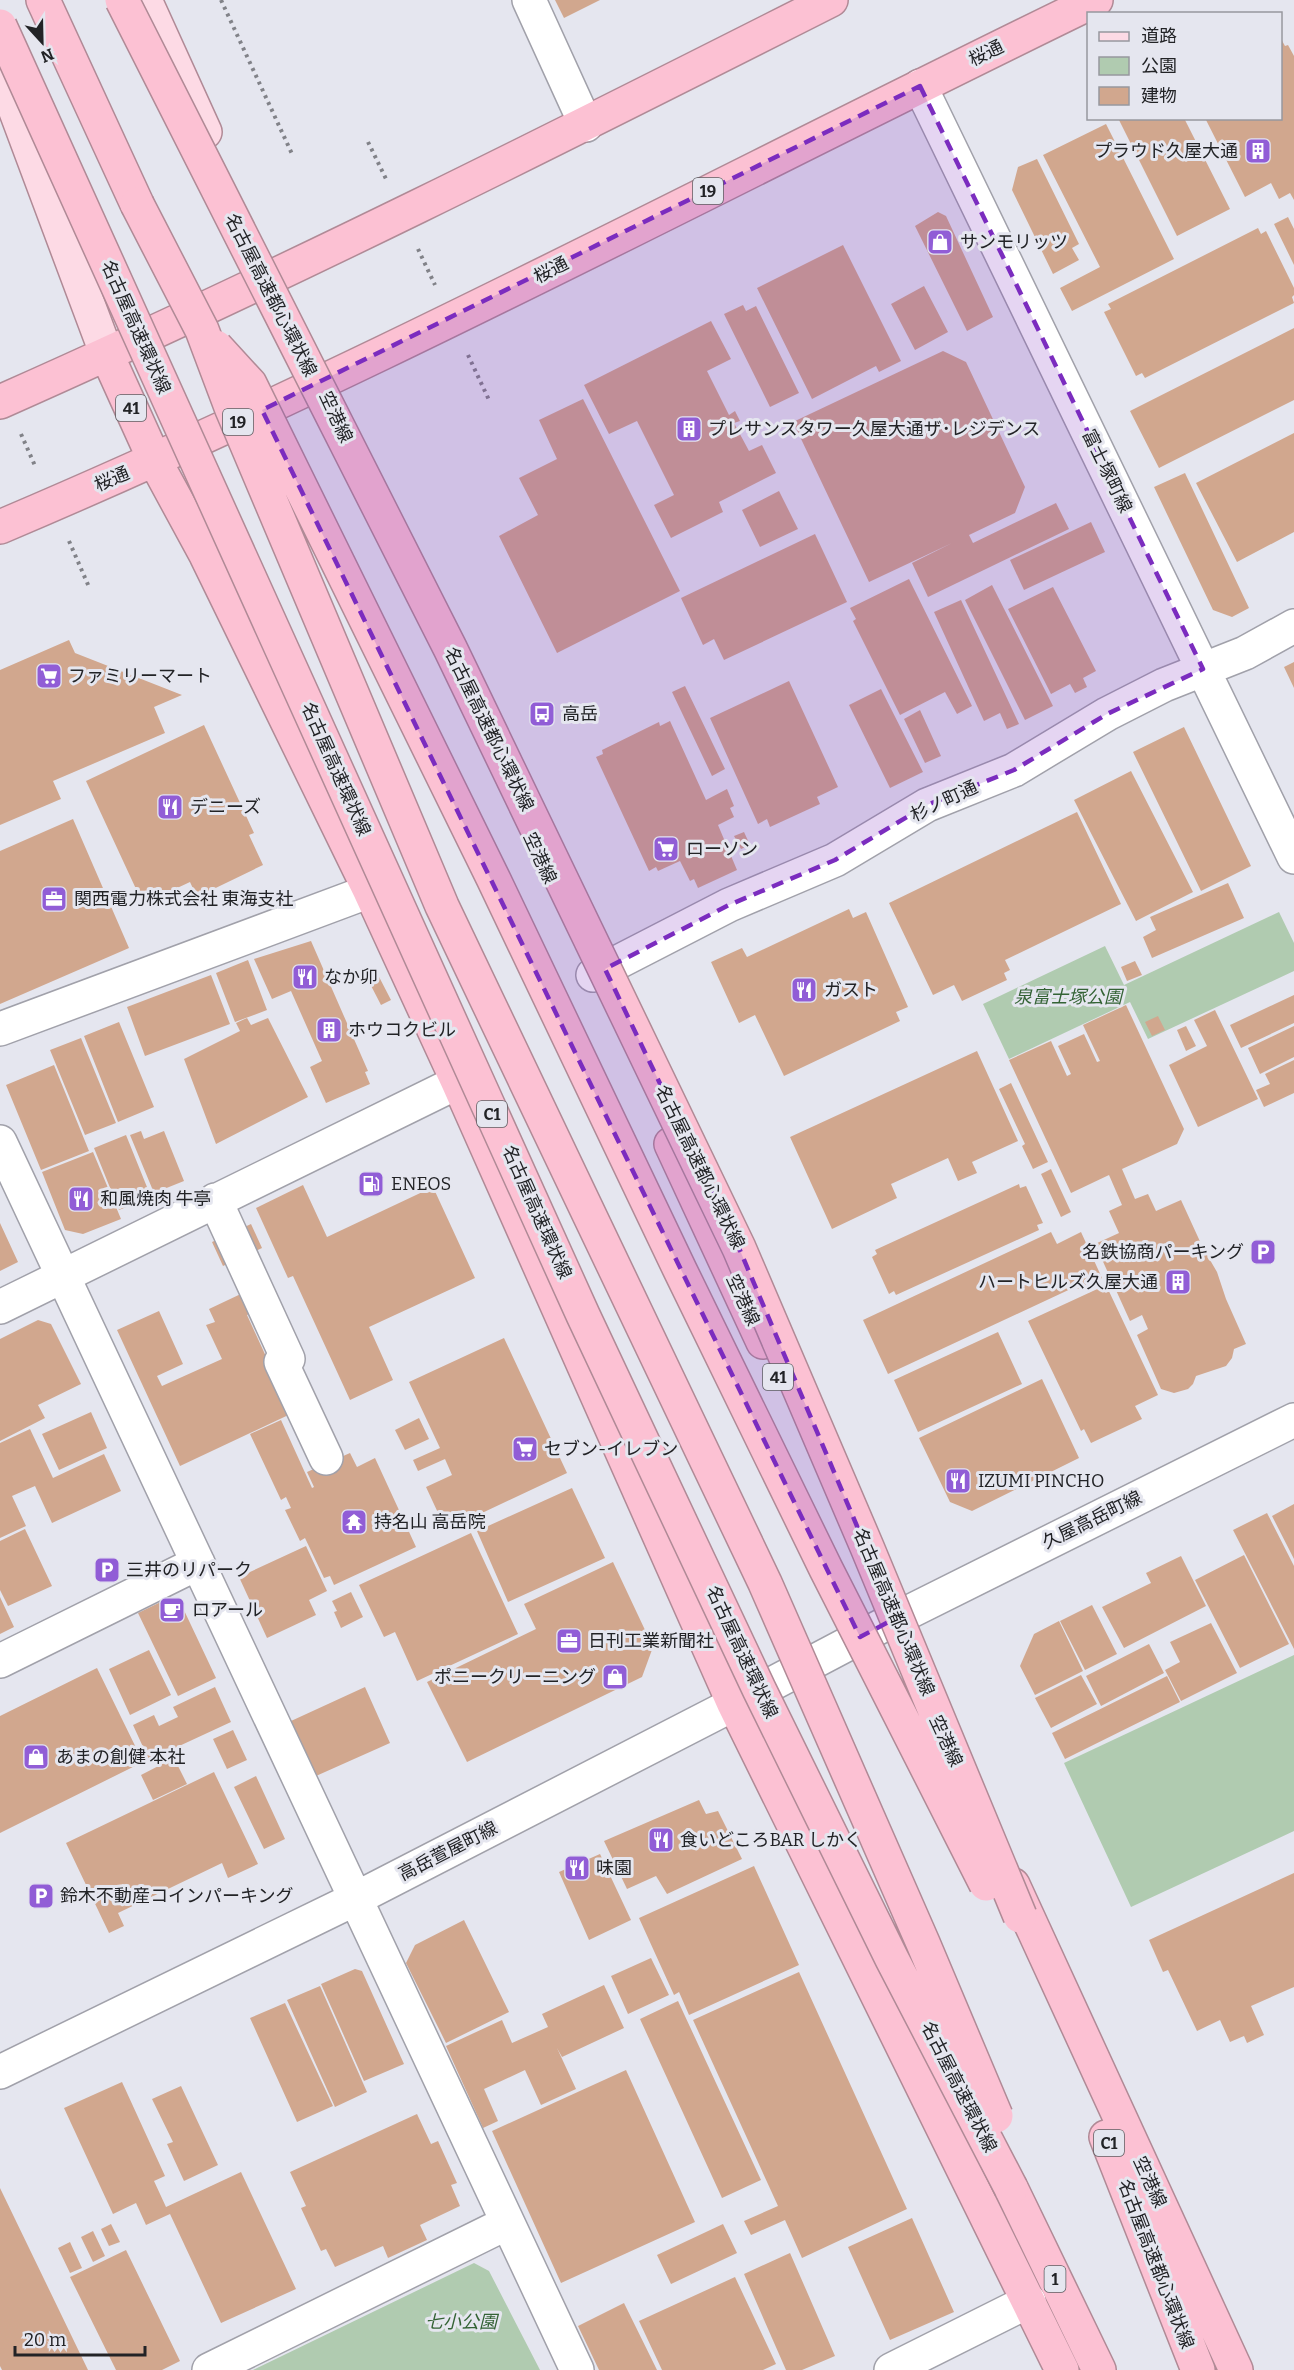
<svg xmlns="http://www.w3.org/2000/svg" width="1294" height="2370" font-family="Bitter,'Noto Sans JP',serif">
<rect width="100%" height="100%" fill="#e5e6ef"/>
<path fill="#b0cbb0" d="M1279,912L1294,943V971L1148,1039L1130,1002L1009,1059L983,1004L1105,946L1124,985Z
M1294,1655V1831L1131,1907L1064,1763Z
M474,2263L489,2271L540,2370H253Z"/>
<path fill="#d1a78e" d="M555,0H600L564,18Z
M1280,37L1285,46L1288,45L1294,56V200L1290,193L1279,199L1271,183L1245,197L1205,118H1280Z
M1118,118H1184L1230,209L1177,236Z
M1106,124L1174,259L1072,311L1060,288L1100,267L1043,155Z
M1037,159L1079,244L1072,248L1079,260L1053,274L1012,190L1018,167Z
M938,212L946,216L993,317L967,331L915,226Z
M1288,217L1294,229V265L1274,224Z
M1258,228L1261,234L1266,231L1294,288V295L1292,297L1294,303L1145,378L1142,373L1136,376L1104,312L1111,309L1108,304Z
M843,245L901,361L879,372L876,366L812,399L757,288Z
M924,286L948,332L915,350L891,304Z
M743,305L746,311L756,306L799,393L770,407L724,314Z
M711,321L731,359L707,371L729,415L735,411L740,421L734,423L749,451L762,445L776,473L719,502L723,512L671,538L654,505L674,495L637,421L609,434L584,385Z
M1294,328V400L1159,468L1130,411Z
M943,351L966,362L1025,487L1015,513L969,535L973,543L1056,503L1069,529L928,597L912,563L952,543L869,582L793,422Z
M583,399L680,591L557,653L499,536L538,515L519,478L557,459L539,420Z
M1294,433V532L1237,562L1196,483Z
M1185,473L1249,608L1232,617L1213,610L1154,487Z
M779,491L798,529L760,547L742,510Z
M1091,522L1105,552L1024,590L1010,560Z
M815,534L847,602L724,660L714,639L703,645L681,598Z
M909,579L972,706L957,714L945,692L900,715L853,621L856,619L850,608Z
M992,585L1053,706L1025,720L965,600Z
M1053,587L1096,671L1083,678L1087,687L1075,693L1070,684L1051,694L1008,609Z
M961,600L1019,724L1007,729L1000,713L984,721L934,612Z
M69,640L75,653L182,695L154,707L165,733L53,781L61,799L0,825V670Z
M1294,662V688L1284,667Z
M789,681L838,787L817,797L820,804L770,827L767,819L758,824L710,718Z
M685,686L725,769L712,776L672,692Z
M881,689L923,772L890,788L849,705Z
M920,710L941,756L925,763L904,719Z
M670,721L706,800L727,789L734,806L730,808L734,817L718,825L737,870L698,888L694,879L690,881L680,861L658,871L656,867L649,871L596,757L603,754L602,750L659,722L660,726Z
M204,725L254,833L249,835L263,865L197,897L190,882L143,904L86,781Z
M1184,727L1251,866L1201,891L1133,752Z
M1131,771L1193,892L1136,921L1074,800Z
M1077,812L1121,904L1005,960L1010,970L1004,973L1007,980L962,1001L954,985L933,995L889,903Z
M73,819L129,948L0,1004V851Z
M744,832L750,845L741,849L734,836Z
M1228,883L1244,918L1152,958L1143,937L1156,930L1150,917Z
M849,909L853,918L866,912L908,1007L896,1012L900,1021L784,1076L755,1015L739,1023L711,962L742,948L747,957Z
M311,941L368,1071L365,1072L370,1084L326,1103L310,1067L322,1061L291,991L272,999L254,959Z
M248,960L267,1010L235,1022L216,973Z
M1135,961L1142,975L1127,981L1121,967Z
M376,971L391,1000L381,1005L366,976Z
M211,975L230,1024L145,1056L127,1007Z
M1294,995V1023L1241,1048L1230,1025Z
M1126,1005L1184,1129L1177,1144L1122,1169L1135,1199L1148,1194L1156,1211L1181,1200L1203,1248L1217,1272L1226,1299L1246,1344L1234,1349L1232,1358L1226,1366L1196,1376L1193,1384L1188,1389L1174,1393L1161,1389L1137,1335L1148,1329L1142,1315L1130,1321L1095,1244L1119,1233L1109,1211L1122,1205L1109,1175L1071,1193L1009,1060L1051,1041L1067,1076L1071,1074L1058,1046L1084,1034L1097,1062L1100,1061L1083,1025Z
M1215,1010L1258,1099L1198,1127L1169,1065L1207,1046L1194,1020Z
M1158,1016L1165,1030L1152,1036L1145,1022Z
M247,1018L251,1025L268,1018L308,1097L216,1144L184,1059L240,1031L236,1023Z
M119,1022L154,1107L118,1122L84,1036Z
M1186,1026L1196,1046L1186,1051L1177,1030Z
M1294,1026V1057L1260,1074L1248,1048Z
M81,1038L116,1123L85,1135L50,1050Z
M977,1051L1018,1141L972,1162L977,1173L958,1181L948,1158L891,1184L897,1198L832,1229L790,1137Z
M1294,1060V1093L1264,1107L1256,1090L1270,1084L1265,1074Z
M54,1065L89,1151L41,1170L6,1085Z
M1011,1083L1048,1162L1033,1169L1022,1146L1025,1144L999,1089Z
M141,1131L144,1139L164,1131L184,1181L154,1193L130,1135Z
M126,1135L151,1197L119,1210L94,1148Z
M93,1152L121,1219L83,1234L65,1230L42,1172Z
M1051,1169L1071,1212L1061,1217L1041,1174Z
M1019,1184L1020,1188L1026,1186L1043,1223L1037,1225L1039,1230L896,1295L894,1291L889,1294L872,1257L877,1254L875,1250Z
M303,1185L327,1237L433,1187L475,1278L369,1327L393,1380L350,1400L293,1276L288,1278L256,1208Z
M0,1223L18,1262L0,1271Z
M251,1224L262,1248L223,1266L212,1242Z
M1051,1232L1057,1244L1081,1232L1102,1278L1078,1289L1077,1286L888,1374L863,1320Z
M1106,1285L1158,1395L1135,1406L1142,1419L1091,1443L1084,1429L1081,1431L1028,1321Z
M245,1292L254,1312L247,1315L274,1374L299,1410L180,1466L117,1330L159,1311L183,1364L157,1376L162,1386L222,1359L206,1325L215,1322L209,1309Z
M38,1320L51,1324L81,1384L38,1405L45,1418L0,1441V1339Z
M998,1332L1022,1384L918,1432L894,1380Z
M504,1338L567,1473L446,1530L426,1487L452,1475L445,1459L418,1471L413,1460L440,1448L409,1382Z
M1042,1379L1079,1458L972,1511L950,1502L919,1438Z
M91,1412L107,1448L59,1470L42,1434Z
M419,1418L429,1439L405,1450L395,1430Z
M281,1420L312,1488L314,1487L307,1472L350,1453L357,1467L375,1458L416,1547L334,1585L330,1576L324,1578L305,1538L300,1541L285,1510L291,1508L286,1497L281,1500L250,1434Z
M30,1429L53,1478L104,1454L121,1491L52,1523L35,1486L12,1496L26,1526L0,1538V1443Z
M572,1488L605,1558L508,1602L477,1531Z
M1294,1504V1559L1272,1516Z
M1267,1513L1294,1566V1649L1233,1530Z
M25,1529L52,1586L8,1606L0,1590V1541Z
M471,1533L518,1634L417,1681L395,1632L384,1637L359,1585Z
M306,1546L327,1591L309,1600L316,1615L267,1638L239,1577Z
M1244,1555L1289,1644L1240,1668L1195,1580Z
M1181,1556L1206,1606L1124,1648L1102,1607L1151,1583L1146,1573Z
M613,1562L653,1647L642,1677L467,1762L427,1682L536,1629L524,1604Z
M351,1592L363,1617L341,1628L334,1612L337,1611L332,1601Z
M0,1597L14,1627L0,1634Z
M169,1598L182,1606L216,1678L178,1696L138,1613Z
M1092,1605L1117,1654L1085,1670L1060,1621Z
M1059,1621L1083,1671L1035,1695L1020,1666L1034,1634Z
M1211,1623L1237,1673L1181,1701L1165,1670L1180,1662L1170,1642Z
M1149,1644L1164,1673L1101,1706L1086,1676Z
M149,1650L171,1695L130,1715L109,1669Z
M97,1668L143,1762L0,1833V1716Z
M1081,1675L1097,1704L1051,1728L1035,1698Z
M1167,1676L1180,1702L1065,1759L1052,1733Z
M215,1687L231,1722L149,1760L133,1725L154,1715L159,1726L178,1717L173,1707Z
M365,1687L390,1743L316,1776L291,1721Z
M233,1730L247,1760L227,1769L213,1739Z
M174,1758L187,1784L153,1800L141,1775Z
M214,1772L258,1864L228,1878L222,1863L118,1913L124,1926L109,1933L66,1843Z
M256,1776L285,1839L264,1849L234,1787Z
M699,1800L706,1814L718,1811L742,1859L667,1894L656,1876L627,1889L604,1841Z
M600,1854L631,1920L589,1940L559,1872Z
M754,1866L799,1965L689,2015L679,1992L674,1995L639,1918Z
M1294,1873V1987L1251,2006L1264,2035L1247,2043L1244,2036L1230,2042L1220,2020L1197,2031L1168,1970L1163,1972L1149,1940Z
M464,1920L509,2012L446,2043L406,1963L415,1945Z
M651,1958L669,1995L628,2014L611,1976Z
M355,1969L362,1971L404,2064L364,2081L321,1984Z
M799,1972L907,2209L802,2258L785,2220L751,2235L744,2221L778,2206L693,2020Z
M604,1985L624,2028L562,2057L557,2048L576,2089L541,2105L525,2070L484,2089L498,2121L483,2128L446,2046L502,2020L512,2043L548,2027L542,2014Z
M320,1986L367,2092L335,2107L287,2000Z
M678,2001L761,2180L722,2198L640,2019Z
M285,2003L333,2106L297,2122L250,2018Z
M626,2070L695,2222L561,2283L492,2131Z
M122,2082L165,2176L154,2181L166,2207L241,2172L296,2289L221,2323L170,2214L146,2225L136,2203L113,2214L64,2108Z
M181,2086L218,2165L184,2181L167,2144L173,2142L152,2099Z
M417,2114L431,2144L438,2141L457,2183L451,2185L460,2206L420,2225L427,2240L388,2258L383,2246L335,2267L326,2249L321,2251L301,2208L306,2206L290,2172Z
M0,2188L88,2370H2L0,2366Z
M912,2218L954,2312L890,2340L848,2247Z
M111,2224L120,2242L109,2246L101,2229Z
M723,2224L737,2253L671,2284L657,2255Z
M93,2231L105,2256L93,2262L81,2237Z
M70,2242L82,2268L70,2273L58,2248Z
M126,2250L180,2361L162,2370H116L70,2277Z
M790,2253L835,2356L802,2370H786L744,2274Z
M735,2277L776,2364L763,2370H662L639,2321Z
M624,2303L657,2370H599L578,2326Z"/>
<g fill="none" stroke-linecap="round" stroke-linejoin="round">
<g stroke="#a1a1aa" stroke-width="36">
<path id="minor" d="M529,0L586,125
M920,86L1294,857
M593,975L729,905L835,860L927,805L1014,770L1107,714L1164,685L1245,653L1294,626
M0,1029L370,891
M0,1142L577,2370
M215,1200L288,1359L281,1362L326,1458
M0,1307L458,1082
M0,1661L198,1563
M0,2072L355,1899L734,1704L891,1621L1294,1420
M209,2370L507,2223
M891,2370L1029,2301"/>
</g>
<g stroke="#b08a96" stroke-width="36">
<path id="major" d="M145,0L205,132
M0,69L107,355"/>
</g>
<g stroke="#b08a96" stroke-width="36">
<path id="highway" d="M43,0L137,204
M107,355L155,461L206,555L370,891L458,1082L734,1704L1062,2370
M0,402C282,277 556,139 831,0
M0,527C373,369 731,177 1096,0
M671,1144L763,1342
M1013,1885L1236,2370
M1106,2137L1198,2370
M1011,2188L1099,2370"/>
</g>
<path stroke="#818288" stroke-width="4" stroke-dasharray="3 4.5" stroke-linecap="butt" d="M221,0L293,156
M368,142L386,179
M418,249L435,285
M468,355L489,400
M21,434L36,468
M69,541L89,587"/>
<use href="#minor" stroke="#fff" stroke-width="33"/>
<use href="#major" stroke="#fddae5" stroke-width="33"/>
<use href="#highway" stroke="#fcc1d3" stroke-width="33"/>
<g stroke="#b08a96" stroke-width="36" stroke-linecap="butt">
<path id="highway-bridge" d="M122,0L450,648L739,1248L867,1547L1020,1916
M0,26L583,1315L759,1689L892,1959L1011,2188
M137,204L202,330L231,407L442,906L765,1583L923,1943L996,2116
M216,347L250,384L493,878L680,1270L826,1569L986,1884"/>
</g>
<use href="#highway-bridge" stroke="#fcc1d3" stroke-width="33"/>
</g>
<path fill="#7b2cbf" fill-opacity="0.2" stroke="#7b2cbf" stroke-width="4.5" stroke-dasharray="12 8" stroke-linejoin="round" d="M920,86L1203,669L1107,714L1014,770L927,805L835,860L729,905L605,969L739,1248L896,1618L860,1637L262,410Z"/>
<defs>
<g id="building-square" transform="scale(1.35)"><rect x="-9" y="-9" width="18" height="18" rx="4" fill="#915dd6" stroke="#e5e6ef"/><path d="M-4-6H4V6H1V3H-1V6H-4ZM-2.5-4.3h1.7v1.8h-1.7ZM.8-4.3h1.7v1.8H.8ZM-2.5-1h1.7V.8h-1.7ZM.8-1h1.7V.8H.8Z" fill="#fff"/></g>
<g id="shop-square" transform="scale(1.35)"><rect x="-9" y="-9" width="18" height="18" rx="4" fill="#915dd6" stroke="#e5e6ef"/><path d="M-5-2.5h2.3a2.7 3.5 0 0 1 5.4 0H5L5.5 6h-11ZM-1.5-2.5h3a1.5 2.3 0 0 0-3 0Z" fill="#fff"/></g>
<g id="supermarket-square" transform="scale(1.35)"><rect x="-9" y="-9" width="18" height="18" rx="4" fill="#915dd6" stroke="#e5e6ef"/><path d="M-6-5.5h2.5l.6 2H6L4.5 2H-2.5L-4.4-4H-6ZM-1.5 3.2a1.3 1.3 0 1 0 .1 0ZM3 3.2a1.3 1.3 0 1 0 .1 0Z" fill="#fff"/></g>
<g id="bus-square" transform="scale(1.35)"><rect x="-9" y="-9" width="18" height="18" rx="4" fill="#915dd6" stroke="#e5e6ef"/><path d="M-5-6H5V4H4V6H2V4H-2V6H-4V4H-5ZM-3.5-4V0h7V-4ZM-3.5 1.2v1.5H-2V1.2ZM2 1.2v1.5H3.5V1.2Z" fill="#fff"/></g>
<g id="restaurant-square" transform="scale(1.35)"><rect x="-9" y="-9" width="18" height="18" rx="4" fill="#915dd6" stroke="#e5e6ef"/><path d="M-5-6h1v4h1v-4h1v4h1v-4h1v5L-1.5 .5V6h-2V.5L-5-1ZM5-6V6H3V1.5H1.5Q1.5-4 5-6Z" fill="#fff"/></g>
<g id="office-square" transform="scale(1.35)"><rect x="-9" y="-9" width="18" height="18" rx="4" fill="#915dd6" stroke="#e5e6ef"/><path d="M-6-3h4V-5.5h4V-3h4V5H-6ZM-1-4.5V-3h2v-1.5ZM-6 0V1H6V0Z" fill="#fff"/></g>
<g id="fuel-square" transform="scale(1.35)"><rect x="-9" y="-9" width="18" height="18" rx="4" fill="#915dd6" stroke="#e5e6ef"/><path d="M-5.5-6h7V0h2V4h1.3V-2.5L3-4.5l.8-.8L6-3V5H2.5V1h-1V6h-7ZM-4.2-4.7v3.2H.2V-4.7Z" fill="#fff"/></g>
<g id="parking-square" transform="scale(1.35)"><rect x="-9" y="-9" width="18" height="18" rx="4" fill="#915dd6" stroke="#e5e6ef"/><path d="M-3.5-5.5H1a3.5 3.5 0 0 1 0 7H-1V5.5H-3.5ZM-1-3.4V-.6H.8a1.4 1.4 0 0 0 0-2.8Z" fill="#fff"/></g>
<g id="temple-square" transform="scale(1.35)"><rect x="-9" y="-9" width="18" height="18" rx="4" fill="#915dd6" stroke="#e5e6ef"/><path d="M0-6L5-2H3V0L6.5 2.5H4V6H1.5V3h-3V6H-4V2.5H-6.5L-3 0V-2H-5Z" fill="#fff"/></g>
<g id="cafe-square" transform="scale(1.35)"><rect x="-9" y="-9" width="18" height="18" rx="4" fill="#915dd6" stroke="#e5e6ef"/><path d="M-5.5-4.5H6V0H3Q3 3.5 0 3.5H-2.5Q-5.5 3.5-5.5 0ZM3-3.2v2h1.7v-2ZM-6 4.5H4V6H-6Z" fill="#fff"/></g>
</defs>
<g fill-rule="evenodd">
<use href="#building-square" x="1258" y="151"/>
<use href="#shop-square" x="940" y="242"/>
<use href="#building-square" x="689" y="429"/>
<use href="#supermarket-square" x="49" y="676"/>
<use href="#bus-square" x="542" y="714"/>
<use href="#restaurant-square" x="170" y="807"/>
<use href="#supermarket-square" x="666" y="849"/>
<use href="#office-square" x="54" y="899"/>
<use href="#restaurant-square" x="305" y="977"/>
<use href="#restaurant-square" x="804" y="990"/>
<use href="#building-square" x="329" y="1030"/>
<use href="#fuel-square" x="371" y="1184"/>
<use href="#restaurant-square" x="81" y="1199"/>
<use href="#parking-square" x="1263" y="1252"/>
<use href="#building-square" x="1178" y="1282"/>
<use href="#supermarket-square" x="525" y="1449"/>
<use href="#restaurant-square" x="958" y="1481"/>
<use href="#temple-square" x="354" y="1522"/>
<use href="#parking-square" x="107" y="1570"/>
<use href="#cafe-square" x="172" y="1610"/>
<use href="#office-square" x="569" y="1641"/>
<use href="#shop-square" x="615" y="1677"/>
<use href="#shop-square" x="36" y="1757"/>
<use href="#restaurant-square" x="661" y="1840"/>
<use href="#restaurant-square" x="577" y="1868"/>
<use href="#parking-square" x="41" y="1896"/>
</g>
<g text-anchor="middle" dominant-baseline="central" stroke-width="6" stroke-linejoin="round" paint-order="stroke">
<g fill="#e5e6ef" stroke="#5c5e62" stroke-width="1.5">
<rect x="693" y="178" width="30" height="26" rx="4.5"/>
<rect x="116" y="395" width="30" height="26" rx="4.5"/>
<rect x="223" y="409" width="30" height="26" rx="4.5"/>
<rect x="477" y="1101" width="30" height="26" rx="4.5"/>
<rect x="763" y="1364" width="30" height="26" rx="4.5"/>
<rect x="1094" y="2130" width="30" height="26" rx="4.5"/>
<rect x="1044.5" y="2266" width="21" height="26" rx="4.5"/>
</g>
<g font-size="16" font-weight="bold" fill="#222326">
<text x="708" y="191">19</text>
<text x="131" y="408">41</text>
<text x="238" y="422">19</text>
<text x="492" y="1114">C1</text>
<text x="778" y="1377">41</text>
<text x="1109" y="2143">C1</text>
<text x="1055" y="2279">1</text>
</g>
<g font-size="18" fill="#222326" stroke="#e5e6ef">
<text transform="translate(986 53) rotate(-26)">桜通</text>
<text transform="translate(551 270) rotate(-27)">桜通</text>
<text transform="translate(271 295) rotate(63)">名古屋高速都心環状線</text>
<text transform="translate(136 327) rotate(66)">名古屋高速環状線</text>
<text transform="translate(336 417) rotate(65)">空港線</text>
<text transform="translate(1107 471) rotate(64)">富士塚町線</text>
<text transform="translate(112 479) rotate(-23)">桜通</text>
<text transform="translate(489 729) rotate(64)">名古屋高速都心環状線</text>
<text transform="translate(336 769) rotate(66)">名古屋高速環状線</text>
<text transform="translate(944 801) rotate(-25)">杉ノ町通</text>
<text transform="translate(540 858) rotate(65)">空港線</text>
<text transform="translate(700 1167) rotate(64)">名古屋高速都心環状線</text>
<text transform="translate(537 1212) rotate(66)">名古屋高速環状線</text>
<text transform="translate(743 1300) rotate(65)">空港線</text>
<text transform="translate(1092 1520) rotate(-26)">久屋高岳町線</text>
<text transform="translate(894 1612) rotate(67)">名古屋高速都心環状線</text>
<text transform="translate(742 1652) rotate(65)">名古屋高速環状線</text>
<text transform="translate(946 1741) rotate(65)">空港線</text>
<text transform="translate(448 1851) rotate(-27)">高岳萱屋町線</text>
<text transform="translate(959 2087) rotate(63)">名古屋高速環状線</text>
<text transform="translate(1150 2182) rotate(65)">空港線</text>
<text transform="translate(1156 2264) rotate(69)">名古屋高速都心環状線</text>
</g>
<g font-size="18" fill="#222326" stroke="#e5e6ef" text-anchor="start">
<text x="1238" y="151" text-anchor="end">プラウド久屋大通</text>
<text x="960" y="242">サンモリッツ</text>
<text x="708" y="429">プレサンスタワー久屋大通ザ･レジデンス</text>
<text x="68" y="676">ファミリーマート</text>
<text x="562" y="714">高岳</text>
<text x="190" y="807">デニーズ</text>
<text x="686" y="849">ローソン</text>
<text x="74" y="899">関西電力株式会社 東海支社</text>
<text x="324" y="977">なか卯</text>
<text x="824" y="990">ガスト</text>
<text x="348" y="1030">ホウコクビル</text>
<text x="391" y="1184">ENEOS</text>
<text x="100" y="1199">和風焼肉 牛亭</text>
<text x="1244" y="1252" text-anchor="end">名鉄協商パーキング</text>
<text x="1158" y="1282" text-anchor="end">ハートヒルズ久屋大通</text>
<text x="544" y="1449">セブン-イレブン</text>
<text x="978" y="1481">IZUMI PINCHO</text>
<text x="374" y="1522">持名山 高岳院</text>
<text x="126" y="1570">三井のリパーク</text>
<text x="192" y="1610">ロアール</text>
<text x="588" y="1641">日刊工業新聞社</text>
<text x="596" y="1677" text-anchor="end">ポニークリーニング</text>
<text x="56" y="1757">あまの創健 本社</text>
<text x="680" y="1840">食いどころBAR しかく</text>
<text x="596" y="1868">味園</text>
<text x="60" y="1896">鈴木不動産コインパーキング</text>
</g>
<g font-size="18" font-style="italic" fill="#346335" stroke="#e5e6ef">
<text x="1068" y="997">泉富士塚公園</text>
<text x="461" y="2322">七小公園</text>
</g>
</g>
<rect x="1087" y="12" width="195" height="108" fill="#e5e6ef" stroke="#97989f" stroke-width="1.5"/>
<rect x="1099" y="32" width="30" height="9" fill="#fddae5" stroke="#97989f" stroke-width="1.5"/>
<text x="1141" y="42" font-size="18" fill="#222326">道路</text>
<rect x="1099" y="57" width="30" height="18" fill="#b0cbb0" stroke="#97989f" stroke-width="1.5"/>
<text x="1141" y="72" font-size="18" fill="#222326">公園</text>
<rect x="1099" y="87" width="30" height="18" fill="#d1a78e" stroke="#97989f" stroke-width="1.5"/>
<text x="1141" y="102" font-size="18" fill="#222326">建物</text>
<g transform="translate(42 42) rotate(158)" stroke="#e5e6ef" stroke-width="4.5" paint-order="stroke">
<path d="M0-4.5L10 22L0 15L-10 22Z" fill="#222326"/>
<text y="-9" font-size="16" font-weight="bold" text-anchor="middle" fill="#222326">N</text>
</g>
<path d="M15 2346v9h130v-9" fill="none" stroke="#222326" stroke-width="3"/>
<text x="24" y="2346" font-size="18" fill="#222326" stroke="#e5e6ef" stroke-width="4.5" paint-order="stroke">20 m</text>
</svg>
